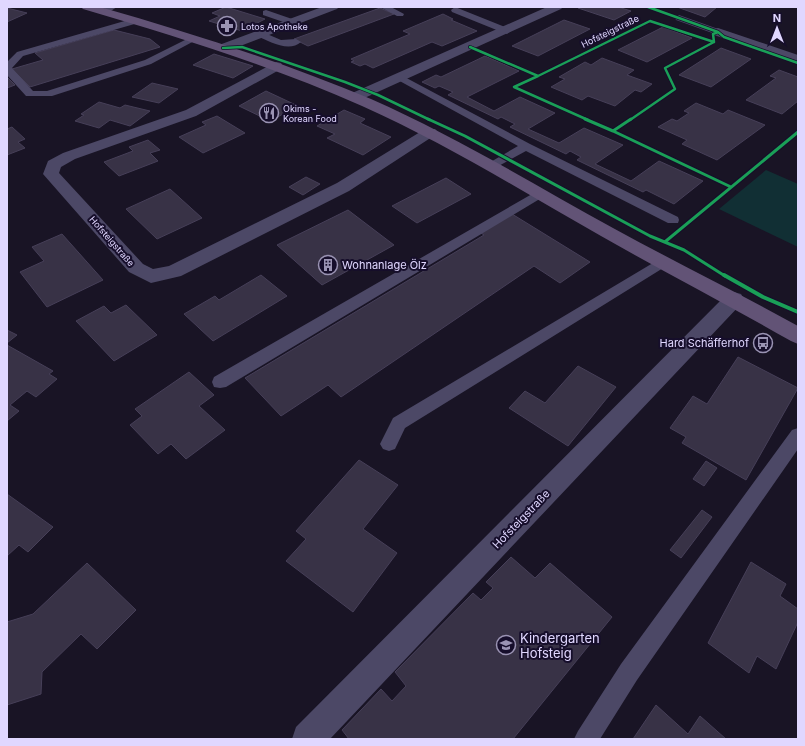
<svg xmlns="http://www.w3.org/2000/svg" width="805" height="746" font-family="Inter,sans-serif">
<rect width="100%" height="100%" fill="#191425"/>
<path fill="#112f34" d="M766,170L798,184V247L719,209Z"/>
<path fill="#383246" stroke="#463f58" d="M226,7L265,19L242,31L209,21L220,16L212,13Z
M580,7H618L631,11L614,20L578,8Z
M677,7H717L705,17Z
M7,8L27,13L7,22Z
M380,8L394,14L308,46L294,39Z
M443,14L453,19L451,20L477,31L442,46L432,42L373,68L365,64L360,66L351,62L354,61L351,59L410,34L403,31Z
M564,20L590,29L538,56L512,46Z
M663,27L692,38L647,62L618,50Z
M114,30L150,39L160,47L30,87L12,69L43,60L35,53Z
M721,48L751,59L711,87L679,75Z
M214,54L253,66L233,78L193,65Z
M485,56L519,71L467,97L494,111L520,97L555,113L528,129L559,143L584,128L623,145L595,164L631,181L659,161L703,181L674,204L646,190L643,192L577,160L581,157L570,151L566,154L510,127L515,124L501,117L498,119L448,95L453,92L439,86L435,88L422,82L436,75L441,77Z
M602,58L634,70L627,75L652,84L641,92L635,90L615,106L588,96L582,100L551,87L565,79L559,77L585,62L591,65Z
M779,70L798,77V101L782,114L746,100L776,78L770,76Z
M7,77L15,85L7,88Z
M152,83L178,89L159,103L132,97Z
M266,91L298,106L270,121L239,106Z
M99,102L120,108L125,105L150,111L130,126L110,120L99,128L75,121L84,115L81,114Z
M696,103L723,114L728,110L765,125L717,160L682,144L687,140L658,127L672,119L677,121L689,113L684,111Z
M344,110L365,119L360,123L391,137L363,155L327,138L335,134L317,126Z
M217,116L245,133L203,153L179,137L206,125L202,122Z
M12,127L25,139L18,142L25,148L7,155V129Z
M148,140L160,150L150,153L158,161L119,176L104,162L133,151L129,147Z
M306,177L320,184L303,195L289,187Z
M446,178L471,194L417,223L392,206Z
M170,189L202,218L157,239L126,209Z
M348,210L394,245L322,285L277,245Z
M512,214L590,262L560,283L534,266L341,397L328,385L281,416L245,378L484,235L481,233Z
M62,234L103,280L47,307L20,272L44,261L32,247Z
M261,275L287,296L213,341L184,314L215,296L219,300Z
M126,305L157,335L114,361L76,321L104,306L111,313Z
M7,330L17,335L7,343Z
M7,345L53,371L49,374L57,379L36,397L27,391L10,405L19,411L7,421Z
M738,357L798,388L746,480L682,443L686,437L670,428L693,396L707,404Z
M578,366L616,387L568,446L509,408L525,391L545,403Z
M189,372L214,395L199,406L225,430L186,459L171,444L158,454L130,425L142,416L135,409Z
M359,460L398,485L363,529L397,553L353,612L286,561L306,539L296,531Z
M706,461L717,468L704,486L693,479Z
M7,494L53,527L28,552L19,545L7,556Z
M702,510L712,517L681,558L670,550Z
M511,557L535,578L550,563L612,617L513,739H349L342,730L381,689L392,701L406,686L395,672L473,593L481,600L493,588L486,582Z
M751,562L786,584L780,596L798,609V622L776,669L757,656L749,673L708,643Z
M87,563L136,610L97,649L81,634L42,672L41,694L7,705V622L33,614Z
M656,705L688,734L700,716L726,739H633Z"/>
<g fill="none" stroke-linecap="round" stroke-linejoin="round">
<path fill="#4c4866" fill-rule="evenodd" d="M107,7H117L106,14H100V10Z
M380,7H391L404,14L403,16H397Z
M455,7L510,29L511,31L507,34L504,33L452,12L451,10Z
M266,10L295,20L296,22L292,25L263,15V11Z
M679,15L721,30L722,32L721,34H715L676,20L675,18Z
M135,18L138,19V23L23,56L12,68L33,91H47L145,60L191,37H197L198,39L151,64L52,96H26L7,75V62L17,52Z
M260,31L281,40L296,39L301,42C289,53 268,41 257,36V32Z
M399,74L530,144L678,217L679,220L678,223H668L526,151L495,168H487L485,166L487,164L518,146L396,79L394,77L396,75Z
M539,190L543,191L545,194L543,197L226,387L220,388L214,387L212,382L214,377Z
M663,257L668,259L670,262L668,265L405,428L395,449L389,451L383,449L380,444L393,418Z
M798,428V449L637,680L600,739H574L578,731L621,664L792,430Z"/>
<path fill="#4c4866" fill-rule="evenodd" d="M322,7H339L337,9L227,51L223,52L217,48L219,45Z
M547,7H563L561,9L360,100H350L348,97L350,94Z
M718,28L798,55V63L714,35L712,32L714,29Z
M276,62L281,63L283,66L281,69L196,116L75,159L61,167L59,173L143,264L153,269L169,266L337,183L425,129H435L438,132L435,135L349,191L181,276L151,283L129,272L43,174L48,161L63,153L186,110Z
M734,292L741,294L744,299L741,304L330,739H292L296,727L727,294Z"/>
<path fill="#625376" fill-rule="evenodd" d="M81,7H100C191,33 283,62 371,99C455,136 533,184 613,228C675,262 737,292 798,326V344L791,341C728,305 664,272 601,236C522,191 445,143 362,106C272,66 178,37 83,9Z"/>
<g stroke="#160e2b" stroke-width="4">
<path id="cycleway-far2" d="M648,7L718,32L724,37L798,63
M470,47L538,76L514,87L588,120
M223,48L242,47L345,82L378,95L430,120
M538,76L650,21L714,42
M630,120L675,89L665,68L714,42L713,34L718,32"/>
</g>
<g stroke="#160e2b" stroke-width="5">
<path id="cycleway-far1" d="M428,119L465,136L650,236L684,250L725,276
M585,119L613,131
M631,119L613,131L731,187
M666,241L798,132"/>
</g>
<g stroke="#160e2b" stroke-width="6">
<path id="cycleway" d="M724,275L763,297L798,312"/>
</g>
<use href="#cycleway-far2" stroke="#1a9f57" stroke-width="2.5"/>
<use href="#cycleway-far1" stroke="#1a9f57" stroke-width="3"/>
<use href="#cycleway" stroke="#1a9f57" stroke-width="4"/>
</g>
<defs>
<g id="pharmacy-ring" transform="scale(1)"><circle r="9.5" fill="#160e2b" stroke="#9a93b3" stroke-width="1.5"/><path d="M-2-6h4v4h4v4h-4v4h-4v-4h-4v-4h4Z" fill="#9a93b3"/></g>
<g id="restaurant-ring" transform="scale(1)"><circle r="9.5" fill="#160e2b" stroke="#9a93b3" stroke-width="1.5"/><path d="M-5-6h1v4h1v-4h1v4h1v-4h1v5L-1.5 .5V6h-2V.5L-5-1ZM5-6V6H3V1.5H1.5Q1.5-4 5-6Z" fill="#9a93b3"/></g>
<g id="building-ring" transform="scale(1)"><circle r="9.5" fill="#160e2b" stroke="#9a93b3" stroke-width="1.5"/><path d="M-4-6H4V6H1V3H-1V6H-4ZM-2.5-4.3h1.7v1.8h-1.7ZM.8-4.3h1.7v1.8H.8ZM-2.5-1h1.7V.8h-1.7ZM.8-1h1.7V.8H.8Z" fill="#9a93b3"/></g>
<g id="bus-ring" transform="scale(1)"><circle r="9.5" fill="#160e2b" stroke="#9a93b3" stroke-width="1.5"/><path d="M-5-6H5V4H4V6H2V4H-2V6H-4V4H-5ZM-3.5-4V0h7V-4ZM-3.5 1.2v1.5H-2V1.2ZM2 1.2v1.5H3.5V1.2Z" fill="#9a93b3"/></g>
<g id="school-ring" transform="scale(1)"><circle r="9.5" fill="#160e2b" stroke="#9a93b3" stroke-width="1.5"/><path d="M0-5L7-2L0 1L-7-2ZM-4 1L0 2.5L4 1V4Q0 6-4 4Z" fill="#9a93b3"/></g>
</defs>
<g fill-rule="evenodd">
<use href="#pharmacy-ring" x="227" y="26"/>
<use href="#restaurant-ring" x="269" y="113"/>
<use href="#building-ring" x="328" y="265"/>
<use href="#bus-ring" x="763" y="343"/>
<use href="#school-ring" x="506" y="645"/>
</g>
<g text-anchor="middle" dominant-baseline="central" stroke-width="4" stroke-linejoin="round" paint-order="stroke">
<g font-size="9" fill="#e0d7ff" stroke="#160e2b" text-anchor="start">
<text x="241" y="26">Lotos Apotheke</text>
<text x="283" y="108">Okims -<tspan x="283" dy="10">Korean Food</tspan></text>
</g>
<g font-size="9" fill="#e0d7ff" stroke="#160e2b">
<text transform="translate(610 31) rotate(-26)">Hofsteigstraße</text>
<text transform="translate(112 241) rotate(49)">Hofsteigstraße</text>
</g>
<g font-size="11" fill="#e0d7ff" stroke="#160e2b" text-anchor="start">
<text x="342" y="265">Wohnanlage Ölz</text>
<text x="749" y="343" text-anchor="end">Hard Schäfferhof</text>
</g>
<g font-size="11" fill="#e0d7ff" stroke="#160e2b">
<text transform="translate(521 519) rotate(-46)">Hofsteigstraße</text>
</g>
<g font-size="13" fill="#e0d7ff" stroke="#160e2b" text-anchor="start">
<text x="520" y="638">Kindergarten<tspan x="520" dy="15">Hofsteig</tspan></text>
</g>
</g>
<rect width="805" height="746" fill="none" stroke="#e0d7ff" stroke-width="16"/>
<g transform="translate(777 28)" stroke="#160e2b" stroke-width="3" paint-order="stroke">
<path d="M0-3L7 15L0 10L-7 15Z" fill="#e0d7ff"/>
<text y="-6" font-size="11" font-weight="bold" text-anchor="middle" fill="#e0d7ff">N</text>
</g>
</svg>
